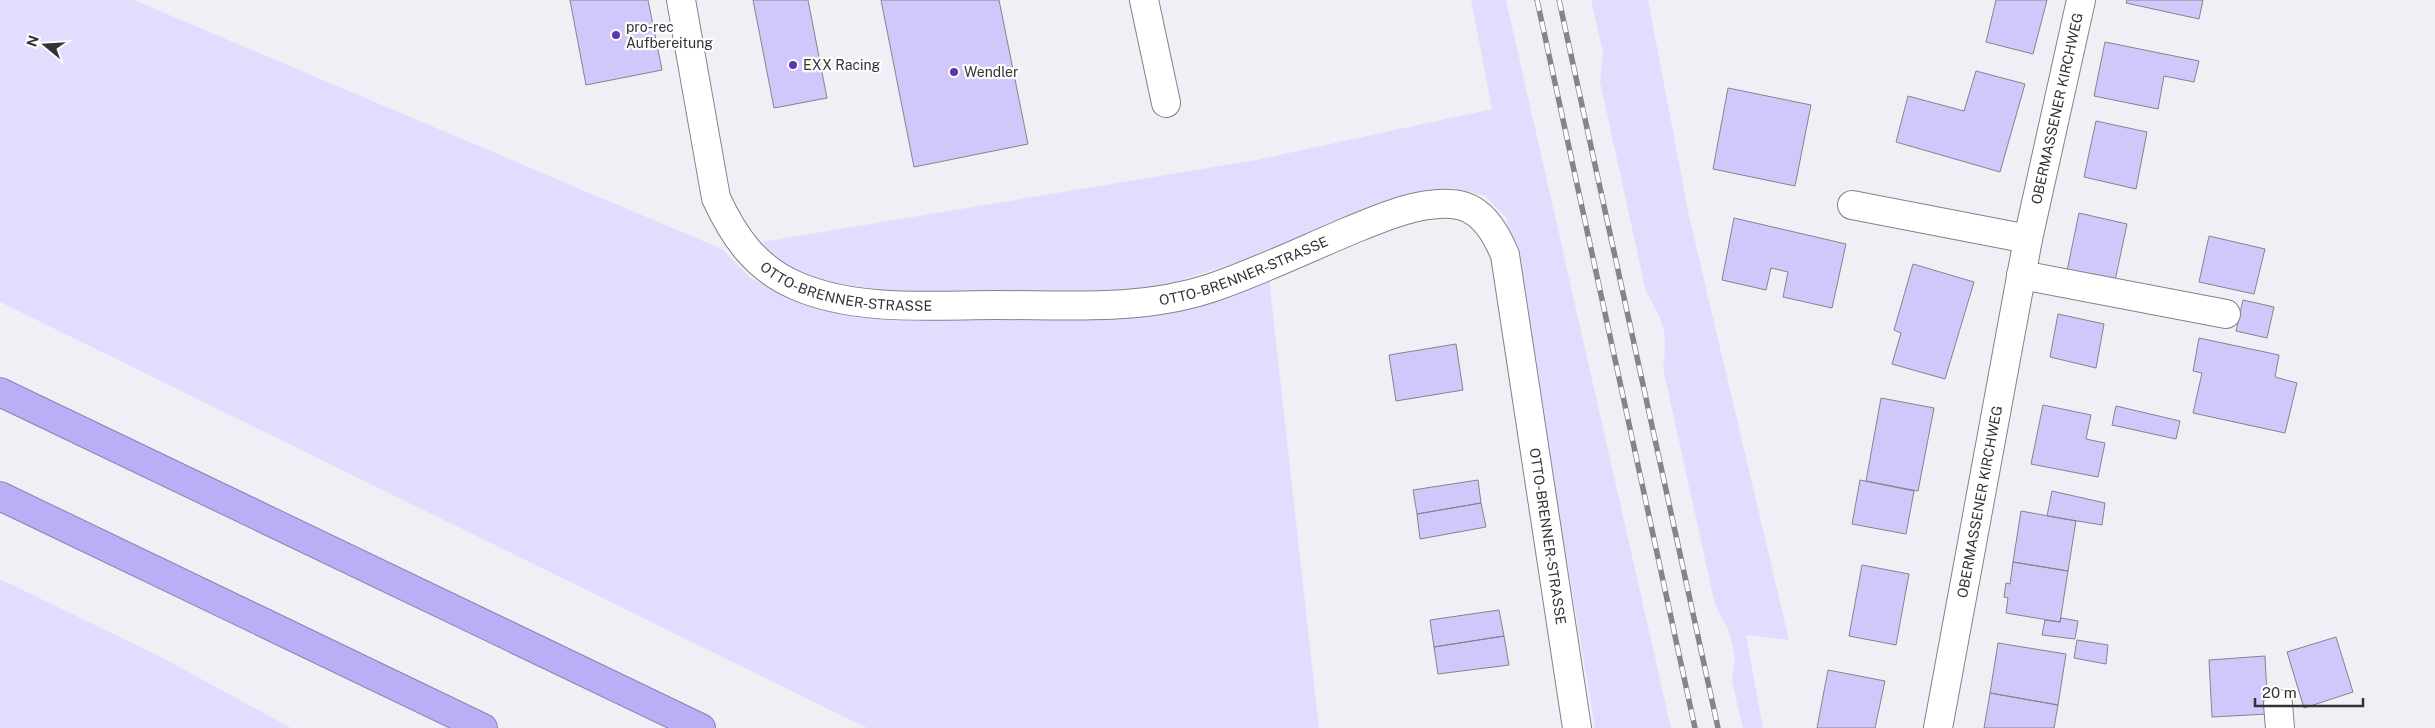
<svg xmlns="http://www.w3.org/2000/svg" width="2435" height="728" font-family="'Public Sans',sans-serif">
<rect width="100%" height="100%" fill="#f0eff6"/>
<path fill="#e2ddfe" d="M0,0H134L722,249L750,278L793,298L890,314L1145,317L1212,300L1269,278L1319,728H867L0,302Z
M1471,0H1506L1671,728H1595L1526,316L1506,217L1484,195L1452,188L1401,197L1266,253L1142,292L893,293L841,286L805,277L779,262L762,242L1256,160L1492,109Z
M1591,0H1648L1689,216L1789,640L1746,635L1763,728H1743L1732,681L1735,658L1729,631L1715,605L1663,368C1668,333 1664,322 1646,292L1600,82L1603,53Z
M0,579L161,657L291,728H0Z"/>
<path fill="#d0c8fb" stroke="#85848b" d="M570,0H648L662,70L586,85Z
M753,0H808L827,98L774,108Z
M881,0H999L1028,144L914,167Z
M1996,0H2047L2033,54L1986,42Z
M2127,0H2203L2199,19L2126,3Z
M2105,42L2199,61L2194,82L2164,76L2158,109L2094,96Z
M1976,71L2025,84L2000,172L1896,142L1908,96L1964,111Z
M1728,88L1811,105L1795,186L1713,169Z
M2096,121L2147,132L2136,189L2084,177Z
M2079,213L2127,224L2115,281L2067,271Z
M1734,218L1846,244L1832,308L1783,297L1788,272L1771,268L1766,290L1722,280Z
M2209,236L2265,249L2254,294L2199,282Z
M1913,264L1974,282L1945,379L1892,364L1901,333L1894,330Z
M2243,300L2274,307L2267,338L2236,331Z
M2058,314L2104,324L2096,368L2050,357Z
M2199,338L2279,355L2275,377L2297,383L2285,433L2193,413L2202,373L2193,371Z
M1456,344L1463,390L1396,401L1389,355Z
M1881,398L1934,408L1918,491L1866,481Z
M2043,405L2091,415L2086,439L2105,443L2098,477L2031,464Z
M2116,406L2180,421L2176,439L2112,425Z
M1478,480L1481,503L1417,514L1413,490Z
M1860,480L1914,491L1906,534L1852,524Z
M2052,491L2105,503L2102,525L2047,516Z
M1481,503L1486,527L1420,539L1417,514Z
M2021,511L2076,521L2068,571L2013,562Z
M2013,562L2068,571L2060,622L2006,613L2008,598L2004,597L2006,583L2010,584Z
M1862,565L1909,574L1896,645L1849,636Z
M1499,610L1504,636L1434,647L1430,620Z
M2061,618L2078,621L2075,639L2042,635L2045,620L2060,622Z
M1504,636L1509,665L1438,674L1434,647Z
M2336,637L2353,692L2304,708L2287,652Z
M2077,640L2108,645L2106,664L2074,658Z
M1998,643L2066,654L2058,705L1990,693Z
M2265,656L2268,714L2212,717L2209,660Z
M1828,670L1885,681L1875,728H1817Z
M1990,693L2058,705L2054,728H1984Z"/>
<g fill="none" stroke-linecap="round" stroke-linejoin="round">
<g stroke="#838289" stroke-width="30">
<g id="minor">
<path id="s1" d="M681,0L716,198C734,237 756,269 797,286C857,312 934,305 997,305C1069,305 1142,311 1211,288C1258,272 1304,250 1349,231C1381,218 1416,202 1451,204C1480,205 1495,231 1505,255L1577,728"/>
<path d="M1144,0L1166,103"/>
<path d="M1852,205L2028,239"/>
<path d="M2021,275L2226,314"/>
<path d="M2278,704L2280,728"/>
<path id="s2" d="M1938,728L2028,239L2081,0"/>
</g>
</g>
<g stroke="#8b83b3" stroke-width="30">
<path id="highway" d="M0,392L701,728
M0,496L483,728"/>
</g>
<use href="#minor" stroke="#fff" stroke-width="28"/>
<use href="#highway" stroke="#bbaef6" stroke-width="28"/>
<g stroke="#858589" stroke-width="5.5">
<path id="rail" d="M1537,0L1695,728
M1559,0L1718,728"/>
</g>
<use href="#rail" stroke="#fdfdfe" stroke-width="4" stroke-dasharray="11" stroke-linecap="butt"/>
</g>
<g fill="#5c36ae" stroke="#fdfdfe" stroke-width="2">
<circle cx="616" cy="35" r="5"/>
<circle cx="793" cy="65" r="5"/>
<circle cx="954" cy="72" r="5"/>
</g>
<g text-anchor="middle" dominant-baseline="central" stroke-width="4.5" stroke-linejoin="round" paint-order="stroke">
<g font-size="14" fill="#333336" stroke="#fdfdfe" text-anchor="start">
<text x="626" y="27">pro-rec<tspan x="626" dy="16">Aufbereitung</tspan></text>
<text x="803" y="65">EXX Racing</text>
<text x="964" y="72">Wendler</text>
</g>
<g font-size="14" fill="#333336" stroke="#fdfdfe">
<text stroke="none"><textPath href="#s2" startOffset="631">OBERMASSENER KIRCHWEG</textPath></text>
<text stroke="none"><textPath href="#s1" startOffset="778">OTTO-BRENNER-STRASSE</textPath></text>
<text stroke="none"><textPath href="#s1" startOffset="372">OTTO-BRENNER-STRASSE</textPath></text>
<text stroke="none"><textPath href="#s2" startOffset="230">OBERMASSENER KIRCHWEG</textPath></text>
<text stroke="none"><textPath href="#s1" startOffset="1361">OTTO-BRENNER-STRASSE</textPath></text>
</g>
</g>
<g transform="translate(45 45) rotate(288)" stroke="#fdfdfe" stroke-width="4" paint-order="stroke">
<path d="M0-4L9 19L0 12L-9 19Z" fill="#333336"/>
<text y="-8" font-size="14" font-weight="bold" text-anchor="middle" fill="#333336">N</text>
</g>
<path d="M2255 698v8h108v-8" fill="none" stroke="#333336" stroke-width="2.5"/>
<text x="2262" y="698" font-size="15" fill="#333336" stroke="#fdfdfe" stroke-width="4" paint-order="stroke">20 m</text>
</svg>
